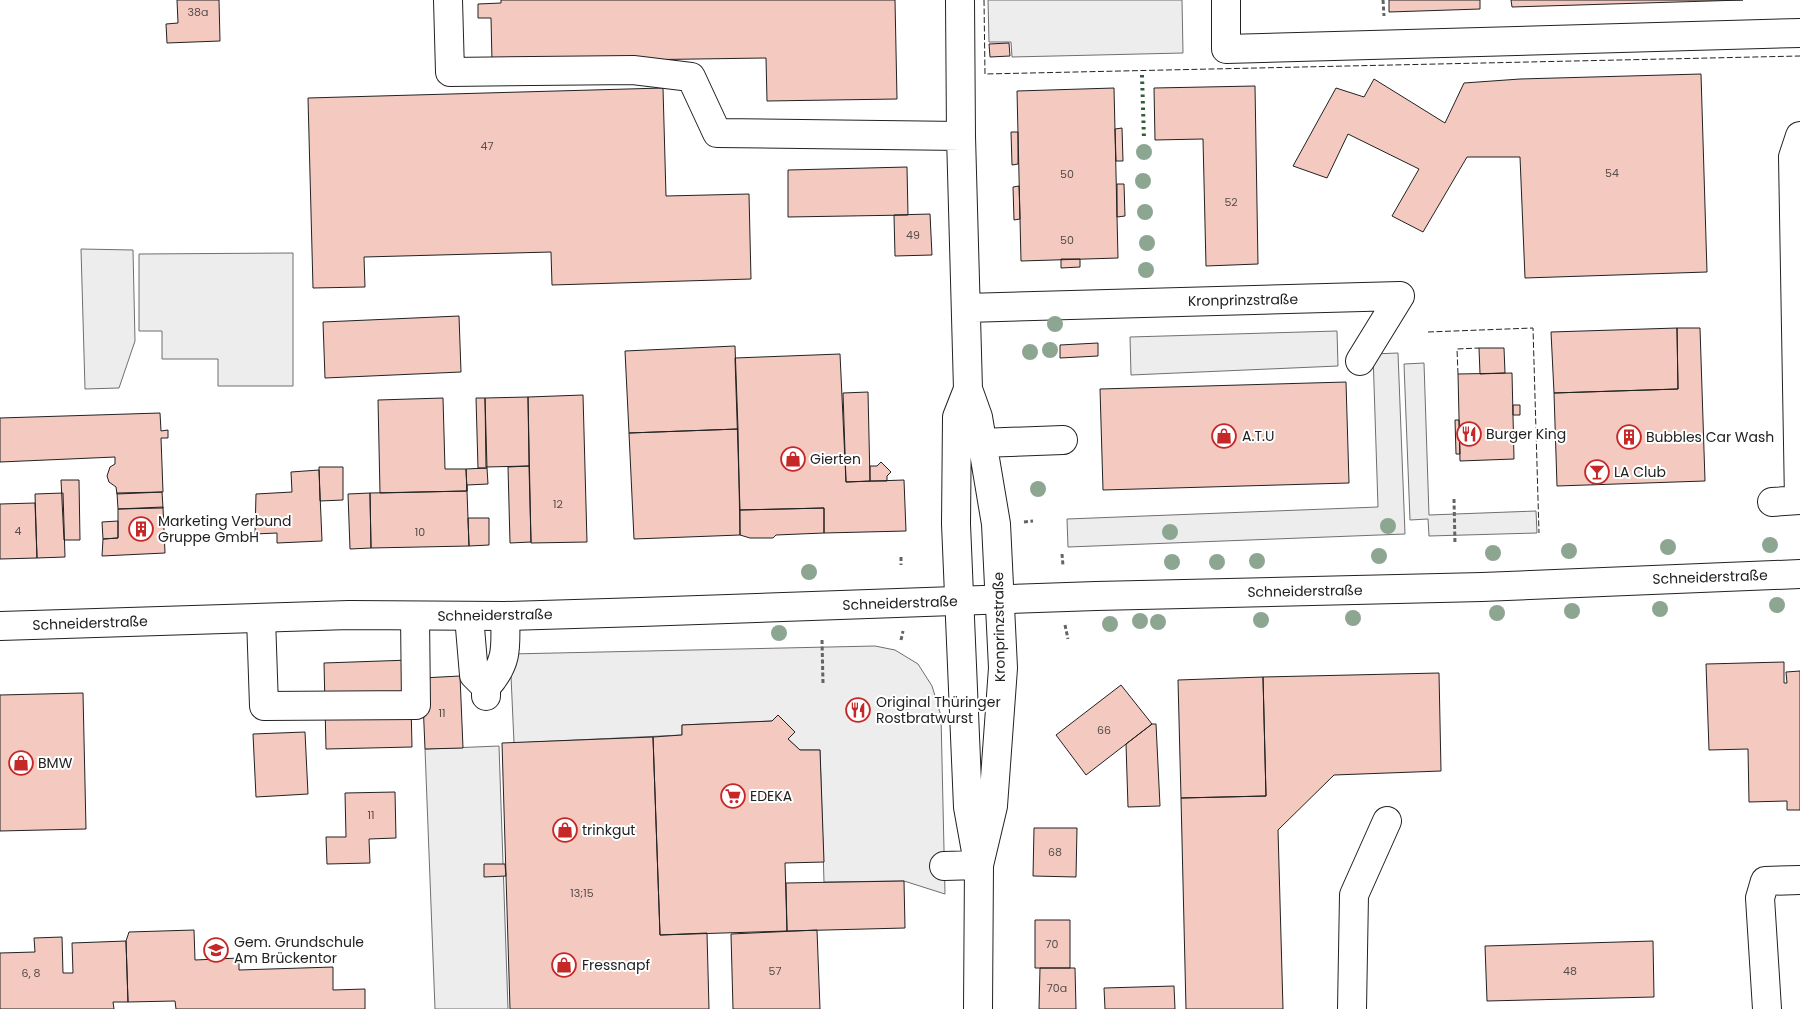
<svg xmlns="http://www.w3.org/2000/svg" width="1800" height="1009" font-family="Poppins,sans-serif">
<rect width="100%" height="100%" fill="#fff"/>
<path fill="#ededed" stroke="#6f6f6f" d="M988,0H1182L1183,53L1012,57L1011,42H989Z
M81,249L133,250L135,341L119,388L85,389Z
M293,253V386H218V359H162V331H139V254Z
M1337,331L1338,366L1131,375L1130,337Z
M1398,353L1405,534L1068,547L1067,519L1378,507L1373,354Z
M1424,363L1429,515L1536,511L1537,533L1429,536L1428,519L1410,520L1404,364Z
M875,646L895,650L918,664L932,686L941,716L945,894L904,881L824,882L820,750H800L788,739L795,732L778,715L772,721L682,725V735L514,743L510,654Z
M499,746L508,1009H435L425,749Z"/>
<path fill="#f3c9c0" stroke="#222" d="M177,0H219L220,41L167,43L166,24L178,23Z
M501,0H895L897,99L767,101L766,58L492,62L491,18H478V4L501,3Z
M1389,0H1480V9L1389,12Z
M1511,0H1743L1512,7Z
M1009,43L1010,56L990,57L989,44Z
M1701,74L1707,272L1525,278L1520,157H1467L1423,232L1392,216L1419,169L1348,134L1327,178L1293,166L1336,88L1364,97L1374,79L1445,123L1464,83L1520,79Z
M1255,86L1258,264L1206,266L1203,139L1155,140L1154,88Z
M663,88L666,196L749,194L751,279L552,285L551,252L364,257L365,287L313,288L308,98Z
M1114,88L1118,258L1021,261L1017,91Z
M1122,128L1123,161H1116L1115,129Z
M1011,132H1018V164L1012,165Z
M907,167L908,215L788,217V170Z
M1117,184H1124L1125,216L1117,217Z
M1019,186L1020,219L1014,220L1013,187Z
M930,214L932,255L895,256L894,215Z
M1061,259H1080V267L1061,268Z
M459,316L461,372L325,378L323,322Z
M1677,328H1700L1705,481L1557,486L1554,393L1678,389Z
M1677,328L1678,389L1554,393L1551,332Z
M1098,343V356L1060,358V345Z
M735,346L738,429L629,433L625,351Z
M1479,348H1504L1505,373L1480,374Z
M840,354L846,482L904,480L906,531L824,533V508L740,510L735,358Z
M1512,373L1514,459L1460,461L1458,374Z
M1346,382L1349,483L1103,490L1100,389Z
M868,392L870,481L846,482L843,393Z
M583,395L587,542L531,543L528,397Z
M528,397L529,466L486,467L485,398Z
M443,398L445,469H466L467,491L380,493L378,400Z
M476,398H485L487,468H478Z
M1513,405H1520V415H1513Z
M160,413L161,431L168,430V438H161L163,492L117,494L116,487L109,482L107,476L110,467L115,464V457L0,462V418Z
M1455,420H1459L1460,454H1456Z
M738,429L740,535L634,539L629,433Z
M881,462L891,472L887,476V481H870V466H877Z
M529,466L531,542L510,543L508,467Z
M319,467H343V500L320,501Z
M487,468L488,484L467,485V491L466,469Z
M319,470L322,541L277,543V533L255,534L256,494L292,492L291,472Z
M61,480H79L80,540H64Z
M467,491L469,546L371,548L370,493Z
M162,492L163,508L118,509L117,493Z
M63,493L65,557L37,558L35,494Z
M370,493L371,548L350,549L348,494Z
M35,503L37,558L0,559V504Z
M163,507L165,553L102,556L103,539L118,538V509Z
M824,508V533L776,535L773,538H750L740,535V510Z
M468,518H489V545L469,546Z
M118,521V538L103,539L102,522Z
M410,660L412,747L326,749L324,663Z
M1784,662V683H1787L1786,672L1800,671V810H1787V801L1749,802L1748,749L1709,750L1706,664Z
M1439,673L1441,771L1334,775L1278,830L1283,1009H1186L1181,798L1266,796L1263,677Z
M460,676L463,748L425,749L422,678Z
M1263,677L1266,796L1181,798L1178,680Z
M1121,685L1152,724L1086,775L1056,735Z
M83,693L86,829L0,831V695Z
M778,715L795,732L788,739L800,750H820L824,862L785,863L787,931L660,935L653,737L682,735V725L772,721Z
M1152,724H1156L1160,806L1128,807L1126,744Z
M305,732L308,794L256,797L253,734Z
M653,737L660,935L707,933L709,1009H510L502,743Z
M395,792L396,838L369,839L370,863L327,864L326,837H346L345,793Z
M1034,828H1077L1076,877L1033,876Z
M484,864H505L506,876L484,877Z
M904,881L905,928L787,931L786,883Z
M1035,920H1070V968H1035Z
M194,930L195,960L239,958V970L333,967V990L365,989V1009H176L175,1001L128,1002L126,941L129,932Z
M817,930L820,1009H733L731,934Z
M62,937L63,973H73L72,943L126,941L128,1002H113L114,1009H0V953L35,952L34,938Z
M1653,941L1654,997L1487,1001L1485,946Z
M1040,968H1075L1076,1009H1039Z
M1174,986L1175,1009H1105L1104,988Z"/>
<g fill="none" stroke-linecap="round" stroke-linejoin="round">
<g stroke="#222" stroke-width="30">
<path id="minor" d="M448,0L450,72L633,70L691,77L717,133L961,136
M960,0L961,136L968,389L978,417L996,524L1003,668L993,806L979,865L978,1009
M1226,0V49L1800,33
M966,308L1400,296
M1360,361L1400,296
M968,389L957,417L956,524L968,807L977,857
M980,443L1063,440
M1799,500L1793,157L1800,136
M1772,502L1800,500
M469,616L474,675L486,687V696
M261,618L264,706L416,705L415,616
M486,687C508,663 506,647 505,616
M944,866L979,865
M1352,1009L1354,895L1387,821
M1767,1009L1760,898L1765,881L1800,880"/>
</g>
<g stroke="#222" stroke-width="30">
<path id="major" d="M0,626L349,615L505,616L641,612L1096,596L1482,587L1800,574"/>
</g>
<path stroke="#646464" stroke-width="3" stroke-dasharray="4 2.5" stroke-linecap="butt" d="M1383,0L1384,16
M1454,499L1455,544
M1024,522L1033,521
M1062,554L1063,566
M901,557V565
M1065,625L1068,639
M822,640L823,684
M901,640L903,631"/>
<use href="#minor" stroke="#fff" stroke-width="28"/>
<use href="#major" stroke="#fff" stroke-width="28"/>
<path stroke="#2f5e38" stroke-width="4" stroke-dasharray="2.5 4" stroke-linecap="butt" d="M1142,75L1144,139"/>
<path stroke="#222" stroke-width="1" stroke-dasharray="6 2.5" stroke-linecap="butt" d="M984,0L985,74L1800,56
M1428,332L1533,328L1539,533
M1458,374L1457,349L1479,348"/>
</g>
<g fill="#8da692">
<circle cx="1144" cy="152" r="8"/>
<circle cx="1143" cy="181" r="8"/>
<circle cx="1145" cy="212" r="8"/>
<circle cx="1147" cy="243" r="8"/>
<circle cx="1146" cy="270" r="8"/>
<circle cx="1055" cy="324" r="8"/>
<circle cx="1050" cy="350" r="8"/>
<circle cx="1030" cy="352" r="8"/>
<circle cx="1038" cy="489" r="8"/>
<circle cx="1388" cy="526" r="8"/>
<circle cx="1170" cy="532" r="8"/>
<circle cx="1770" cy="545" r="8"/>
<circle cx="1668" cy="547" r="8"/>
<circle cx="1569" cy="551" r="8"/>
<circle cx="1493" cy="553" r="8"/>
<circle cx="1379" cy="556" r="8"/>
<circle cx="1257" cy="561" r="8"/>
<circle cx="1172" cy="562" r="8"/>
<circle cx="1217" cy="562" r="8"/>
<circle cx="809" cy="572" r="8"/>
<circle cx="1777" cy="605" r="8"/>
<circle cx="1660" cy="609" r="8"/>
<circle cx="1572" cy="611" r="8"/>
<circle cx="1497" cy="613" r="8"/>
<circle cx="1353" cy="618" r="8"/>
<circle cx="1261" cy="620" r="8"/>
<circle cx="1140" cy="621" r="8"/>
<circle cx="1158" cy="622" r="8"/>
<circle cx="1110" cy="624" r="8"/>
<circle cx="779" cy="633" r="8"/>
</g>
<defs>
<g id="restaurant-ring" transform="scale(1.25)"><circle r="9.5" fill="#fff" stroke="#c62828" stroke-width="1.5"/><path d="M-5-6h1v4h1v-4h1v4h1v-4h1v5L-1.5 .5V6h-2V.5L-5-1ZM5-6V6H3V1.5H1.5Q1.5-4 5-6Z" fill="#c62828"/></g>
<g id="shop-ring" transform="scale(1.25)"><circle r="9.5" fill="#fff" stroke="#c62828" stroke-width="1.5"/><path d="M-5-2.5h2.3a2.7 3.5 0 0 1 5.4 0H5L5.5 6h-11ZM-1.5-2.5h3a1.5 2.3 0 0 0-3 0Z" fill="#c62828"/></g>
<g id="building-ring" transform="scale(1.25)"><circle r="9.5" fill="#fff" stroke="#c62828" stroke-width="1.5"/><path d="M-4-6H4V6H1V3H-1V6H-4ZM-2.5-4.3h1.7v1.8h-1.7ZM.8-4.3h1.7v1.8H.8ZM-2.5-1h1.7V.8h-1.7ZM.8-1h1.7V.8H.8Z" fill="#c62828"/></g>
<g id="bar-ring" transform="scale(1.25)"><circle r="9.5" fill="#fff" stroke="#c62828" stroke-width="1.5"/><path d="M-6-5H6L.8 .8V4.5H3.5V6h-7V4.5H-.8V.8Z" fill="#c62828"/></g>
<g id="supermarket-ring" transform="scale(1.25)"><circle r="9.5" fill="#fff" stroke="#c62828" stroke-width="1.5"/><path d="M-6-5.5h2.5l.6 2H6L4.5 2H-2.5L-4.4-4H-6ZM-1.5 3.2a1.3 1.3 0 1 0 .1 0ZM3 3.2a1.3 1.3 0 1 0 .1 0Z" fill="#c62828"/></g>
<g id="school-ring" transform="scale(1.25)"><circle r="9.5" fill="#fff" stroke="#c62828" stroke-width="1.5"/><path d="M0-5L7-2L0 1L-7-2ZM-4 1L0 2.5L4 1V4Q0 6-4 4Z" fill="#c62828"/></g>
</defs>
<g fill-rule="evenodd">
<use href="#restaurant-ring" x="1469" y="434"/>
<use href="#shop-ring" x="1224" y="436"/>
<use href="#building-ring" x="1629" y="437"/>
<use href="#shop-ring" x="793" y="459"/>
<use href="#bar-ring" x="1597" y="472"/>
<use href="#building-ring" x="141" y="529"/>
<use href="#restaurant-ring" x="858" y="710"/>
<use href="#shop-ring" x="21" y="763"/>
<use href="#supermarket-ring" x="733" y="796"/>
<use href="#shop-ring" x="565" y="830"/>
<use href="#school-ring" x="216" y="950"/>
<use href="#shop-ring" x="564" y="965"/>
</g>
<g text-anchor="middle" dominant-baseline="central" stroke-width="4" stroke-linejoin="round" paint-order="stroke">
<g font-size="11" fill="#564c4a">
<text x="198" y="12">38a</text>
<text x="487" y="146">47</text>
<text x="1612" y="173">54</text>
<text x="1067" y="174">50</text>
<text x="1231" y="202">52</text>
<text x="913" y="235">49</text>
<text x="1067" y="240">50</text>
<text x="558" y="504">12</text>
<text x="18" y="531">4</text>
<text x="420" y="532">10</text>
<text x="442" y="713">11</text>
<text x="1104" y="730">66</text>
<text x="371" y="815">11</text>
<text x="1055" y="852">68</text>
<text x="582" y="893">13;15</text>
<text x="1052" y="944">70</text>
<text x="775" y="971">57</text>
<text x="1570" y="971">48</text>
<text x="31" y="973">6, 8</text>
<text x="1057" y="988">70a</text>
</g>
<g font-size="14" fill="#222" stroke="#fff">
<text transform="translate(1243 300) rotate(-1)">Kronprinzstraße</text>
<text transform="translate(1710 577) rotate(-2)">Schneiderstraße</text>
<text transform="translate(1305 591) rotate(-1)">Schneiderstraße</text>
<text transform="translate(900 603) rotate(-2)">Schneiderstraße</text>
<text transform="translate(495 615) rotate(-1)">Schneiderstraße</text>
<text transform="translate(90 623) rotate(-2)">Schneiderstraße</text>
<text transform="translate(999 627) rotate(-91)">Kronprinzstraße</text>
</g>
<g font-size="14" fill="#222" stroke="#fff" text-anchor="start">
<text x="1486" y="434">Burger King</text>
<text x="1242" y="436">A.T.U</text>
<text x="1646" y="437">Bubbles Car Wash</text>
<text x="810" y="459">Gierten</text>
<text x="1614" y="472">LA Club</text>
<text x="158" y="521">Marketing Verbund<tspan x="158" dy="16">Gruppe GmbH</tspan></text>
<text x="876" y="702">Original Thüringer<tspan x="876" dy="16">Rostbratwurst</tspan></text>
<text x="38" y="763">BMW</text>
<text x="750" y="796">EDEKA</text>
<text x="582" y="830">trinkgut</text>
<text x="234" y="942">Gem. Grundschule<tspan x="234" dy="16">Am Brückentor</tspan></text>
<text x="582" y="965">Fressnapf</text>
</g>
</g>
</svg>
